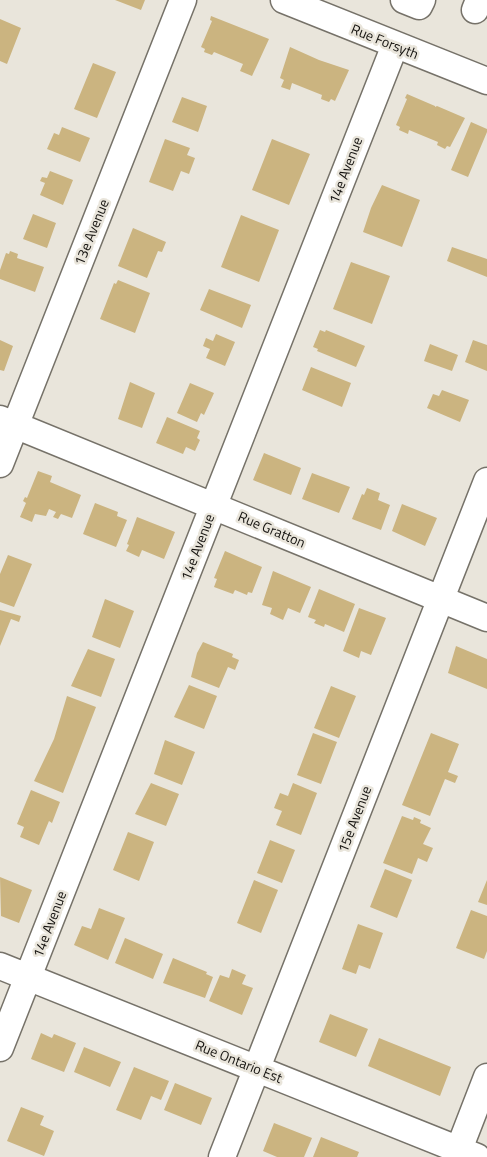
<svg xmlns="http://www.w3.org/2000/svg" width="487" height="1157" font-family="'Titillium Web',sans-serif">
<rect width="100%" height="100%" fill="#e9e5db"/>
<path fill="#cbb480" d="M115,0H145L141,10Z
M211,16L269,39L252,76L240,71L243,64L214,52L212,55L204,52L205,49L201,47L212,21L210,20Z
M0,19L21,28L7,64L0,61Z
M290,47L319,60L349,70L335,101L331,99L329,102L321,99L322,95L292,83L290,90L281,87L284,80L280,78Z
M93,63L116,72L97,118L74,109Z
M407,94L435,106V107L437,106L465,118L450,147L447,146L445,149L437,145L438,142L409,130L408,134L399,130L400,127L396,125L407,99L405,98Z
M182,97L207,106L198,132L172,122Z
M471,122L487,129V132L468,177L451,170Z
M62,127L90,138L80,162L47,149L54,133L59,135Z
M165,139L190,148L187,155L195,158L189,174L181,171L173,191L149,182Z
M272,139L310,154L289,205L252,190Z
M50,171L73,180L63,205L40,195L45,183L40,181L42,177L47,178Z
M382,185L420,200L402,247L363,232L371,208Z
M33,214L56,223L47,248L23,239Z
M241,215L279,230L259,282L221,267Z
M133,228L166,242L162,252L158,251L147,278L118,266Z
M452,247L487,259V277L447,261Z
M10,251L18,254L17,258L44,267L35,292L0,279V270L6,253L9,254Z
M351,262L390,276L372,324L333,309Z
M118,280L150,293L135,333L100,319L114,283L116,284Z
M209,289L251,305L242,328L200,310Z
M320,330L325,332L326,330L365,346L356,367L317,351L318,349L313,347Z
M216,334L235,342L225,366L206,358L210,349L203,346L206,338L213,341Z
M0,340L13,346L4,371L0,370Z
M473,340L487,345V371L465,362Z
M430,344L458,355L452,371L424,361Z
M311,367L351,383L342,407L302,390Z
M130,382L155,393L142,428L118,419Z
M190,383L214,393L204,415L201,413L197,422L177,413Z
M442,390L469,400L460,422L427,408L433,394L439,396Z
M167,417L200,431L197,438L200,440L195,451L186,447L183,454L156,443Z
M264,453L301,468L291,495L253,480Z
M38,471L52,476L50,482L81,495L72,518L61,514L58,519L53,517L56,512L49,509L46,516L35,514L32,522L20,517L26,503L23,501L25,497L27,498Z
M312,473L350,487L339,513L302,499Z
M367,488L380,493L378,500L390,505L381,530L352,519L362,494L364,495Z
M95,503L118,512L117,516L127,520L116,547L83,534Z
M402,504L437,518L425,546L392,531Z
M137,517L175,532L164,559L142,550L139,557L126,551L129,545L127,544Z
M225,551L262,567L252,593L248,592L247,595L235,590L233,594L214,587L217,579L214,578Z
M8,555L32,564L14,607L0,602V574Z
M273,571L311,587L300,613L288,608L283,620L270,614L272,608L262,605Z
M319,589L355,604L344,632L325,624L324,627L314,623L316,620L308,617Z
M105,599L134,611L120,648L92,637Z
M359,608L386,618L371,655L361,651L359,658L343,651Z
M0,610L21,616L19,622L11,619L0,646Z
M203,642L233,654L232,657L239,660L235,670L228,667L219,688L191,677L197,653Z
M456,646L487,659V689L448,673Z
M88,649L115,659L101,697L71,686Z
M189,685L217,696L204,729L174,717Z
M331,686L356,696L339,738L314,728Z
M67,696L96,707L63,793L34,781L54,739Z
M313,733L337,742L321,784L297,775Z
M431,733L459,744L448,772L458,776L455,783L445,779L430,816L402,805Z
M165,740L195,752L182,785L154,774Z
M151,783L179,794L166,826L135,814Z
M293,783L317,793L301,835L276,825L282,811L274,808L280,793L288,796Z
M31,790L60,802L52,823L49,821L39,845L20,837L24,827L17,824Z
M402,816L413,820L414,817L421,820L420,823L431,828L423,844L433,848L427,862L418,858L412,874L383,863Z
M128,832L154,842L139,881L113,870Z
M270,840L295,850L282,883L257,873Z
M385,869L412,880L397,918L370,907Z
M0,877L32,890L19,923L1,916Z
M254,880L278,890L261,933L237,923Z
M487,880V905L478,902Z
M99,908L125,918L108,960L74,945L82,926L91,929Z
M471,910L487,916V951L484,959L456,948Z
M358,924L383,933L370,969L359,965L356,974L342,969Z
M125,938L163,954L153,979L115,963Z
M173,958L207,972L206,974L213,977L205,998L163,983Z
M232,969L246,975L242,984L253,988L242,1015L209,1001L220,975L229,978Z
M330,1014L368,1029L356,1057L319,1042Z
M41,1033L52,1038L54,1034L76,1043L64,1072L31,1059Z
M379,1038L451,1067L440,1096L368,1066Z
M84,1047L121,1062L110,1087L74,1072Z
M134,1067L169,1081L161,1100L151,1096L141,1120L116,1110Z
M175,1083L212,1098L201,1125L164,1110Z
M21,1107L44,1116L40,1125L54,1131L44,1156L7,1141Z
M274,1123L312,1138L304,1157H277L263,1151Z
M321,1137L359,1152L357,1157H313Z"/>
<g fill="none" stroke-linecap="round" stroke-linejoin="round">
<g stroke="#767269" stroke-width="29">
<path id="minor" d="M284,0L487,81
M404,0L419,6L422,0
M475,10L479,0
M0,419L487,618
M0,464L183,0
M0,966L477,1157
M0,1048L395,45
M222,1157L487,481
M456,1157L487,1077"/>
</g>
<use href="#minor" stroke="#fff" stroke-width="26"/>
</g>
<g text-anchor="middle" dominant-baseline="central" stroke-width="5" stroke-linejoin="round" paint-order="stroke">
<g font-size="14" fill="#14120f" stroke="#e9e5db">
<text transform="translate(385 41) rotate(22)">Rue Forsyth</text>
<text transform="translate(345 170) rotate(-69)">14e Avenue</text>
<text transform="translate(91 232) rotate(-68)">13e Avenue</text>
<text transform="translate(272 529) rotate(23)">Rue Gratton</text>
<text transform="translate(197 547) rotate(-69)">14e Avenue</text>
<text transform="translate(354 819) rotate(-69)">15e Avenue</text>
<text transform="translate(49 924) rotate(-69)">14e Avenue</text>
<text transform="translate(239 1061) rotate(22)">Rue Ontario Est</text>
</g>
</g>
</svg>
